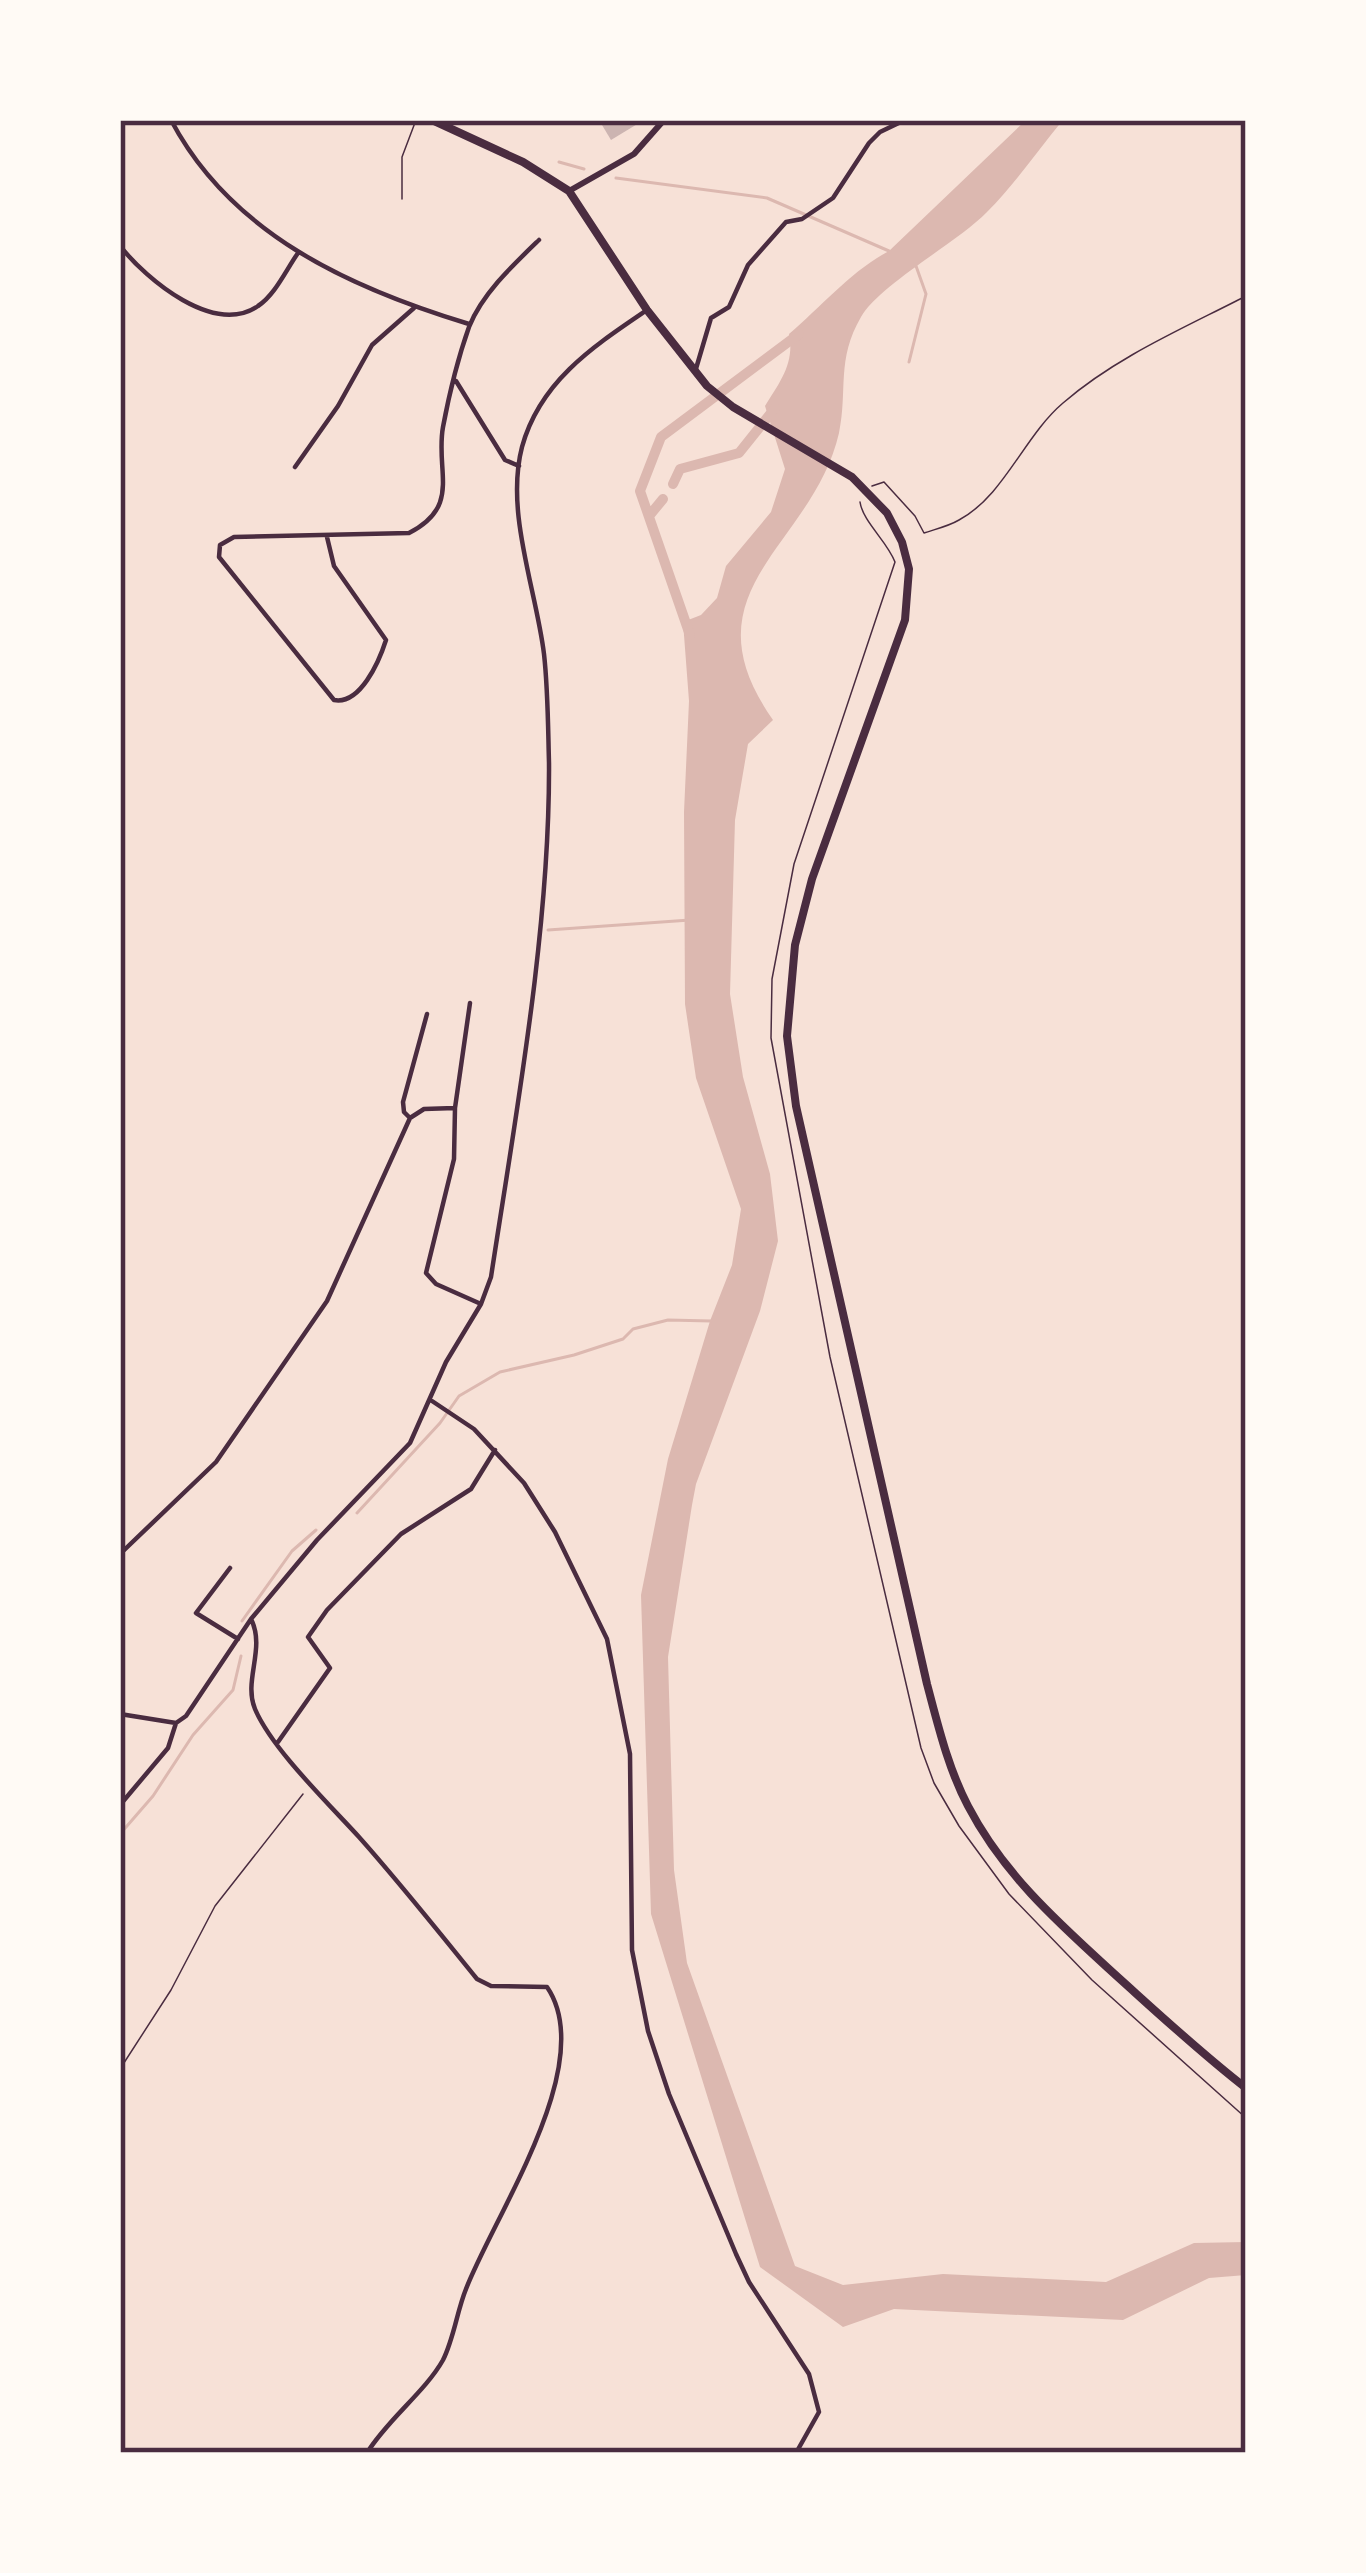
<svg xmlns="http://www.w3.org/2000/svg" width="1366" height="2573" font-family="Barlow,sans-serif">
<rect width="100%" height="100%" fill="#f7e1d7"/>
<path fill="#dcb8b0" d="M1026,120H1063C1038,150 1015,184 987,212C958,242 879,285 861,317C836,360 848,390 839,433C813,547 681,589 773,720L748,744L735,820L730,994L743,1077L770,1174L778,1241L760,1311L696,1484L692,1505L668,1657L674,1870L687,1963L795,2266L843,2285L943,2274L1106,2282L1194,2243L1246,2242V2275L1209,2278L1123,2320L894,2309L843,2327L760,2267L651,1914L641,1595L668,1459L710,1321L732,1265L741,1209L696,1078L685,1004L684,812L689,701L683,622L701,615L717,598L726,566L771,512L785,469L765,406C780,382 795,363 789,334C822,306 851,271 889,251Z"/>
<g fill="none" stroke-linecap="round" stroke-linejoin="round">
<path stroke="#dcb8b0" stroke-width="3" d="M559,162L584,169
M616,178L767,198L889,251
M909,362L926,294L916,266
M548,930L690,920
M357,1513L440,1423L459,1396L500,1372L574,1355L623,1339L633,1329L668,1320L711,1321
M242,1621L292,1551L316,1530
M120,1834L153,1796L193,1735L233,1690L241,1656"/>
<path stroke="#dcb8b0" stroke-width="10" d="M673,484L680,469L739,453L775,408
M649,516L663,499
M690,635L640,491L661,437L799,334"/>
</g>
<path fill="#ccb4b1" d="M609,120H637L639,123L611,140L602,125Z"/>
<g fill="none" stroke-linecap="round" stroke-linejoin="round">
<path stroke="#4a2c40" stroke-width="1.5" d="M872,486L884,482L915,516L924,533C936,529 949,526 959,520C1004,496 1024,436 1063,403C1116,357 1184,328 1246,296
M860,502C863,522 887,541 895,562L794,864L772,979L771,1038L830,1357L921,1748L934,1783L959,1826L1009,1894L1092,1980L1246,2118
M120,2069L171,1990L215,1906L303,1794"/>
<path stroke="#4a2c40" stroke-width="1.5" d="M402,199V157L416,120"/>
<path stroke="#4a2c40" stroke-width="4.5" d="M171,120C231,234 350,288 469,324
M120,246C147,280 214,336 258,306C275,295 286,270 298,253
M695,372L711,318L729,307L748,265L786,222L802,219L833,198L869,143L880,132L905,120
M456,381L505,460L519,466
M295,467L338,406L372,345L414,308
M327,537L334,566L386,640C379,662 360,705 334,700L219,557L220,545L234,537L409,533C462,506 435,471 443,427C449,395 458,358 469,327C482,294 513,265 539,240
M455,1108L470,1003
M409,1117L404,1112L403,1102L427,1014
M432,1401L474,1429L524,1483L555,1532L607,1639L630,1754L632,1950L648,2031L669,2094L736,2254L749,2282L809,2374L819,2412L796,2453
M120,1554L216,1462L327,1301L410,1118L424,1109L455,1108L454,1159L426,1273L436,1284L481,1304
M230,1568L196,1613L238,1639
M251,1619C266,1649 243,1680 255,1709C272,1749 329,1804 359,1837C400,1883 438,1931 477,1979L491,1986L547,1987C599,2063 495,2214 466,2289C457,2311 454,2338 443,2360C425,2392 387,2420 367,2453
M120,1714L176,1723L186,1716L251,1619L317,1540L410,1443L446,1362L481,1304L491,1277C516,1113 550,928 549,763C548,727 548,689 544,654C536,589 505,512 522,447C540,381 594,346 647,310
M278,1742L330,1668L308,1637L327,1610L401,1534L471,1489L495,1450
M120,1805L168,1748L176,1723"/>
<path stroke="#4a2c40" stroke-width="6" d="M569,191L634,154L664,120"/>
<path stroke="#4a2c40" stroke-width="8" d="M432,120L523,162L569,191L647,310L707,386L733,407L852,477L887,513L902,542L909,569L905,620L812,879L795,945L787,1036L796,1106L927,1684C938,1725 948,1768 968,1806C1005,1877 1062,1926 1120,1979C1161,2016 1202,2054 1246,2088"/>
</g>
<rect width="1366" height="2573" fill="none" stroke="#fffaf5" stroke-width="246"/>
<rect x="123" y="123" width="1120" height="2327" fill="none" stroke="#4a2c40" stroke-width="4.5"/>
</svg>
